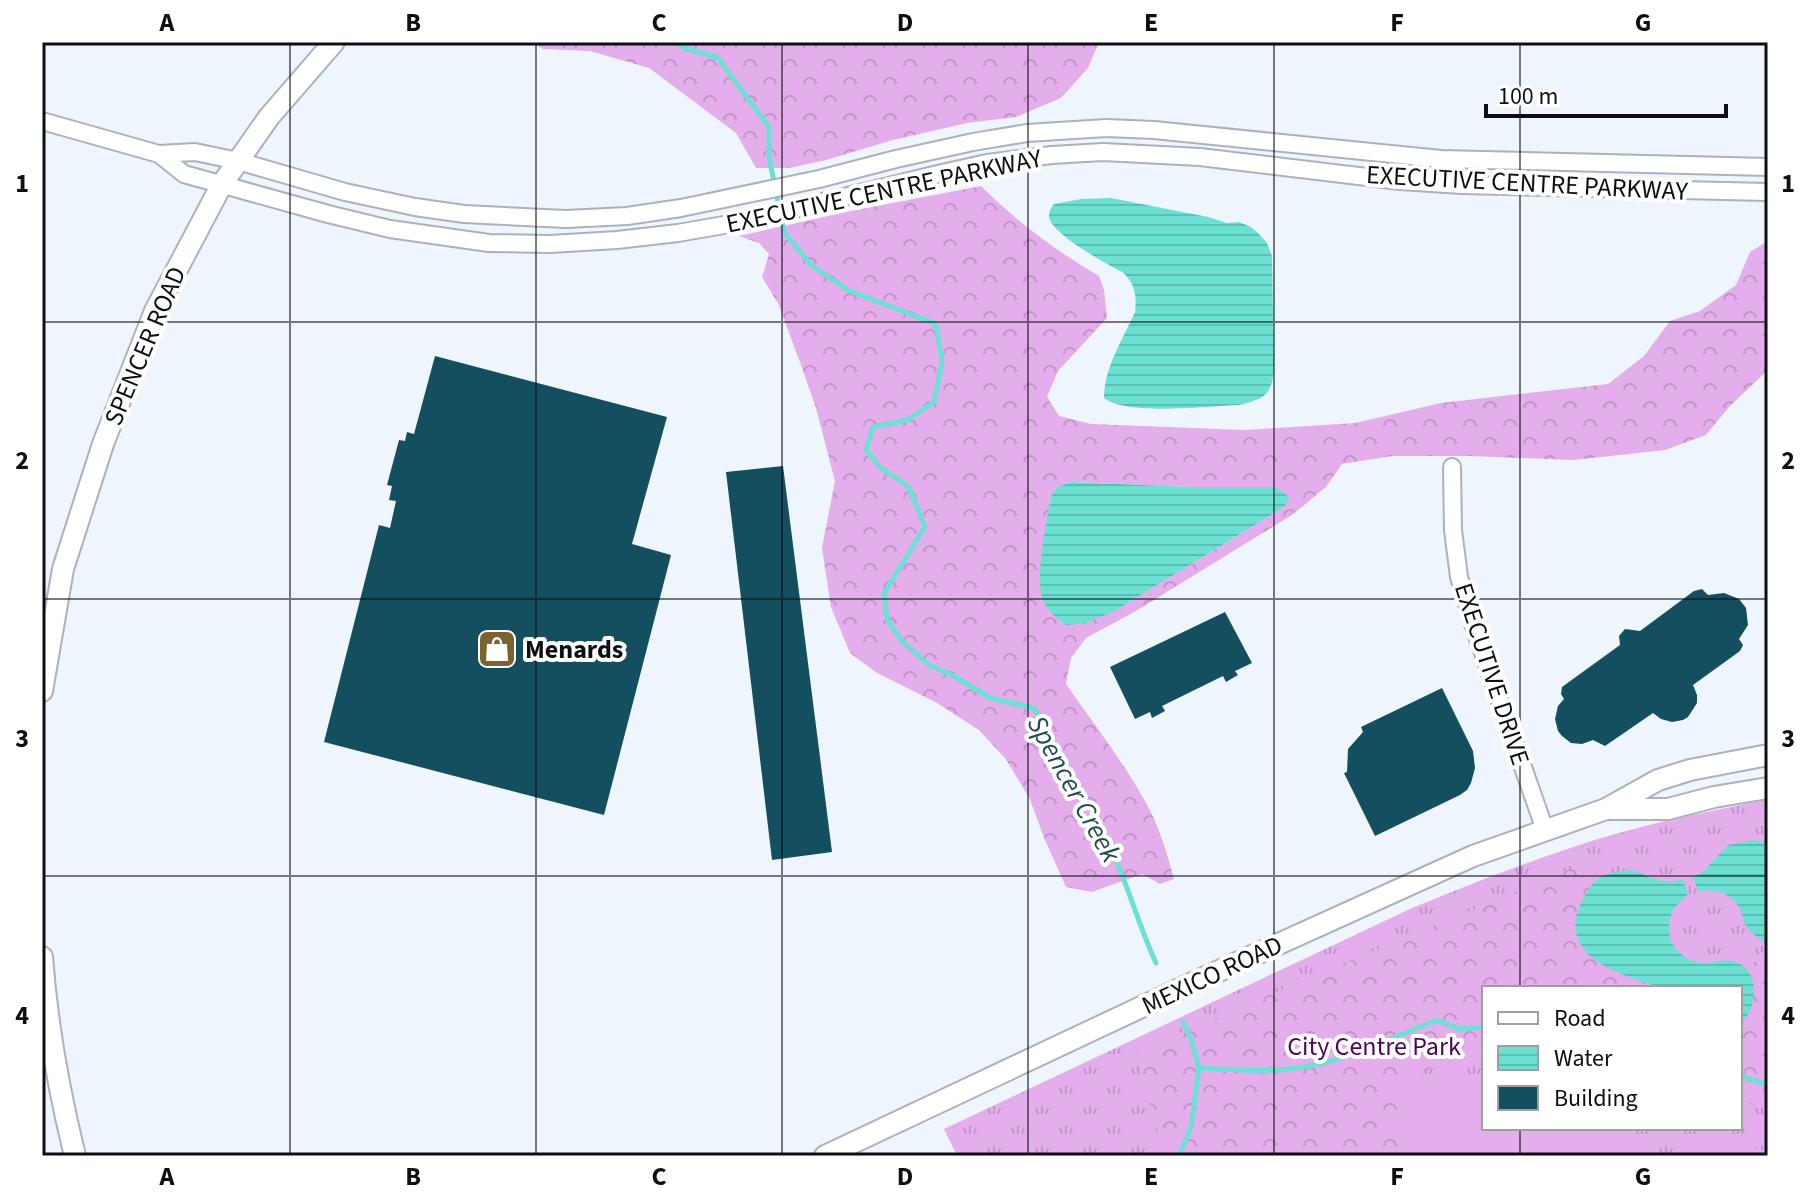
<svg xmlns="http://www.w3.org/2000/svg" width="1810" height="1198" font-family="'Source Sans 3',sans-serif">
<defs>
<pattern id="grass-tufts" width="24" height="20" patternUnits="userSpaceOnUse" patternTransform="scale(2)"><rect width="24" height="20" fill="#e4adec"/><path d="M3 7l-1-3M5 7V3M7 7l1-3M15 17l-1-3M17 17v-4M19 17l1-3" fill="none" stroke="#c294ca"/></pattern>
<pattern id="forest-crowns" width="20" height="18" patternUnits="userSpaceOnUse" patternTransform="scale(2)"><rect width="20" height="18" fill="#e4adec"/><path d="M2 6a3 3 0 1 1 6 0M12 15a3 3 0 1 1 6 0" fill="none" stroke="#c294ca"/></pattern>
<pattern id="water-rules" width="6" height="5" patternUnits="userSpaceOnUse" patternTransform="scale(2)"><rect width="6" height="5" fill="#6ce0d3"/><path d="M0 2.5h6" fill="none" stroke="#5cbfb4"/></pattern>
</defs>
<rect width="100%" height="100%" fill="#eef5fd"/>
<path fill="url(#grass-tufts)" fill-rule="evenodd" d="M1768,800V1156H957L944,1129L1412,908C1475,882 1537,858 1601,838C1656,822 1712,810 1768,800ZM1484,988H1740V1128H1484Z"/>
<path fill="url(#forest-crowns)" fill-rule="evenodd" d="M530,42H1099L1088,68L1061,98L1016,117L967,123L893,140L826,160L789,168H756L736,133L649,68L590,51L543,49Z
M981,186C1016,221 1056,251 1099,276L1104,290L1107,318L1058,371L1047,397L1059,416L1091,424L1245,430L1355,423L1441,403L1608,384L1644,356L1670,321L1700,311L1736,285L1750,252L1768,241V370L1729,407L1706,435L1665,450L1574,460L1469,456H1392L1342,464L1326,487L1292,515L1136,611L1086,638L1071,658L1066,684C1093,723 1123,761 1146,803C1159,826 1167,853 1174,879L1160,884L1142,874L1092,892L1066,887L1045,840L1029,797L1005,758L979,730L937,703L877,673L850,653L831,607L822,548L835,481L816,408L801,365L778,303L762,277L769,254L759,243L739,236L846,212ZM1071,482L1191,487H1247L1290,498L1284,507L1115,611L1044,544L1051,496L1057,487Z
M1580,865L1589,889L1578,910L1575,922L1662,988H1484V1060H1443L1401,1086L1399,1132L1402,1156H1153L1160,1142L1136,1052L1313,976Z
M1768,945V1110L1740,1100V1025L1743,1023L1753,983L1747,970Z"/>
<path fill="#e4adec" d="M1401,1086H1484V1128H1634L1629,1156H1402L1399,1132Z
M1710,1138L1768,1152V1156H1705Z"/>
<path fill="url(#water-rules)" d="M1111,198L1208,217L1227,223L1239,222L1251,227L1258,233L1267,243L1272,256L1274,366C1273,394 1265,399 1239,405C1208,406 1126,416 1104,398C1104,368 1123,339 1135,312C1137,296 1135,283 1122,272C1107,264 1049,233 1049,216C1049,211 1051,208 1054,204L1081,199Z
M1071,482L1191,487H1276L1290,498L1284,507L1115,611L1086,623L1066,625C1056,618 1045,609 1042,597C1035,575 1047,520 1051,496L1057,487Z
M1753,840L1768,843V945C1759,939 1750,932 1744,923C1744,922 1741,912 1741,911C1732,892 1716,889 1698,891L1693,877L1704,871L1728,845Z
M1633,870C1650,877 1664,886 1683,879L1688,894C1676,904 1668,914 1669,931C1670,940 1673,947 1680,953C1703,974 1721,953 1740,964C1762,976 1755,1012 1740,1025V988C1716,988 1691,990 1666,988C1653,987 1616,973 1603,965C1576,950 1568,927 1583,899C1587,892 1591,884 1598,879C1608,872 1621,871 1633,870Z"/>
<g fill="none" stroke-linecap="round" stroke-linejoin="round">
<path stroke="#6ce0d3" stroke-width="5" d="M676,42L685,48L718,58L769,127V157L784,232L812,266L850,291L936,324L942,362L934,402L907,420L873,427L866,450L881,468L909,487L925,527L884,593L887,619L901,640L929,665L954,676L990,698L1034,708C1060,753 1089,801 1111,848C1128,886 1139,926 1156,963
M1199,1068C1236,1070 1273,1073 1310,1066C1354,1058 1395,1036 1437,1020L1459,1029L1484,1027
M1740,1076L1768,1085
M1179,1156L1191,1128L1199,1068L1191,1039L1183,1022"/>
</g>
<path fill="#134f5f" d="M435,356L667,417L632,544L671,555L604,815L324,742L379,525L390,528L396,501L389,500L392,486L387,485L399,440L405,441L407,432L414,434Z
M783,466L832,852L772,860L726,472Z
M1702,589L1708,595L1724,593L1739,599L1746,608L1748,625L1739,639L1743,645L1740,651L1693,685L1697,695V703L1688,717L1683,720L1672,722L1661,719L1653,713L1605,746L1593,740L1582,744L1571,743L1562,736L1558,731L1555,719L1558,706L1564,699L1561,694L1562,687L1620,645L1619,636L1625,629L1640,631L1694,591Z
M1225,612L1252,663L1235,671L1238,675L1226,682L1223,676L1162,706L1165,711L1152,718L1150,712L1135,719L1110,667Z
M1442,688L1473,751L1475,768L1471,783L1467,790L1460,795L1375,836L1344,773L1347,772L1348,749L1363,732L1361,727Z"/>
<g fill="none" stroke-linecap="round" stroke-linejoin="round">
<g stroke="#abb2bc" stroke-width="20">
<path id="minor" d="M42,121L159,154L195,152L238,161L345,192L415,207L464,214L566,219L627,216L681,208L819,179L896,159L973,142L1027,133L1106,128L1154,130L1441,159L1768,167
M159,154L184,174L328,214L390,229L489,243L550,244L617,240L678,233L741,222L938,174L987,163L1052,155L1103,152L1200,157L1400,181L1462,185L1768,192
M1452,467L1453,530L1459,577L1476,633L1545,830"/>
</g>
<g stroke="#abb2bc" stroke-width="24">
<path id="major" d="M42,691L63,569L103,444L155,311L222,184L269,117L334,42
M1610,809H1668L1714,797L1768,788
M42,957C47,1025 59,1091 75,1156
M825,1156L1188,985L1473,856L1606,809L1658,780L1690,770L1768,755"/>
</g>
<use href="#minor" stroke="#fff" stroke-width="16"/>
<use href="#major" stroke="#fff" stroke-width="20"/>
</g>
<path fill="none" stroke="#0d0f13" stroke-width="2" stroke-opacity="0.55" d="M290,42V1156M536,42V1156M782,42V1156M1028,42V1156M1274,42V1156M1520,42V988M42,322H1768M42,599H1768M42,876H1768M1520,1128V1156"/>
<defs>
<g id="shop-square" transform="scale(2)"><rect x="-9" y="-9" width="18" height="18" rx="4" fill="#7a6233" stroke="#fff"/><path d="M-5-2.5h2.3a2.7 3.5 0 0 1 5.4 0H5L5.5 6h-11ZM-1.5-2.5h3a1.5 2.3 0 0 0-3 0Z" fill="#fff"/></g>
</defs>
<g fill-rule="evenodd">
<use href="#shop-square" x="497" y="649"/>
</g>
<g text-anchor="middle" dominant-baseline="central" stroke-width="8" stroke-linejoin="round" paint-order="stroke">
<g font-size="26" fill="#0d0f13" stroke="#fff">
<text transform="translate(1527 183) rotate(3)">EXECUTIVE CENTRE PARKWAY</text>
<text transform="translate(884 191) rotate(-12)">EXECUTIVE CENTRE PARKWAY</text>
<text transform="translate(145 346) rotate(-67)">SPENCER ROAD</text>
<text transform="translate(1492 674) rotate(72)">EXECUTIVE DRIVE</text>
<text transform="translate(1212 975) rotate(-25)">MEXICO ROAD</text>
</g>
<g font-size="26" font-weight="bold" fill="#0d0f13" stroke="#fff" text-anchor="start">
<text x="525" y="649">Menards</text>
</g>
<g font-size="26" fill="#4d0758" stroke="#fff">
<text x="1374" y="1046">City Centre Park</text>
</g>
<g font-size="28" font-style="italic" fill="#1b4e49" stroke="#fff">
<text transform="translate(1074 789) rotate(61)">Spencer Creek</text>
</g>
</g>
<rect width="1810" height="1198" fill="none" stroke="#ffffff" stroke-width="88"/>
<rect x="1482" y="986" width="260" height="144" fill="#ffffff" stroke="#9e9fa1" stroke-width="2"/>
<rect x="1498" y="1012" width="40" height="12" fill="#ffffff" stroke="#9e9fa1" stroke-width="2"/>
<text x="1554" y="1026" font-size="24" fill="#0d0f13">Road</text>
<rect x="1498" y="1046" width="40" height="24" fill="url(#water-rules)" stroke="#9e9fa1" stroke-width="2"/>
<text x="1554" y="1066" font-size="24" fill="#0d0f13">Water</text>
<rect x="1498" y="1086" width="40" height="24" fill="#134f5f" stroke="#9e9fa1" stroke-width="2"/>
<text x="1554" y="1106" font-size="24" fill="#0d0f13">Building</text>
<path d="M1486 104v12h240v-12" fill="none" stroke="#0d0f13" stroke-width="4"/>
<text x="1498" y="104" font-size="24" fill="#0d0f13" stroke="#ffffff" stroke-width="6" paint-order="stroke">100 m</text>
<rect x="44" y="44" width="1722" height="1110" fill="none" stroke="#0d0f13" stroke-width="3"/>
<g font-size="26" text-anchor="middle" font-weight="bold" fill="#0d0f13">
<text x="167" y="31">A</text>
<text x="413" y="31">B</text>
<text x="659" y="31">C</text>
<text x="905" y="31">D</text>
<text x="1151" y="31">E</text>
<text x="1397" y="31">F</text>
<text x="1643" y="31">G</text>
<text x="22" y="192">1</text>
<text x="1788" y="192">1</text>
<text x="22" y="469">2</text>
<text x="1788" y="469">2</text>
<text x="22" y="747">3</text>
<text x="1788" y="747">3</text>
<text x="22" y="1024">4</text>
<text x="1788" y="1024">4</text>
<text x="167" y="1185">A</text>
<text x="413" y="1185">B</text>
<text x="659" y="1185">C</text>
<text x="905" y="1185">D</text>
<text x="1151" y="1185">E</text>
<text x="1397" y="1185">F</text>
<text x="1643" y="1185">G</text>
</g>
</svg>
